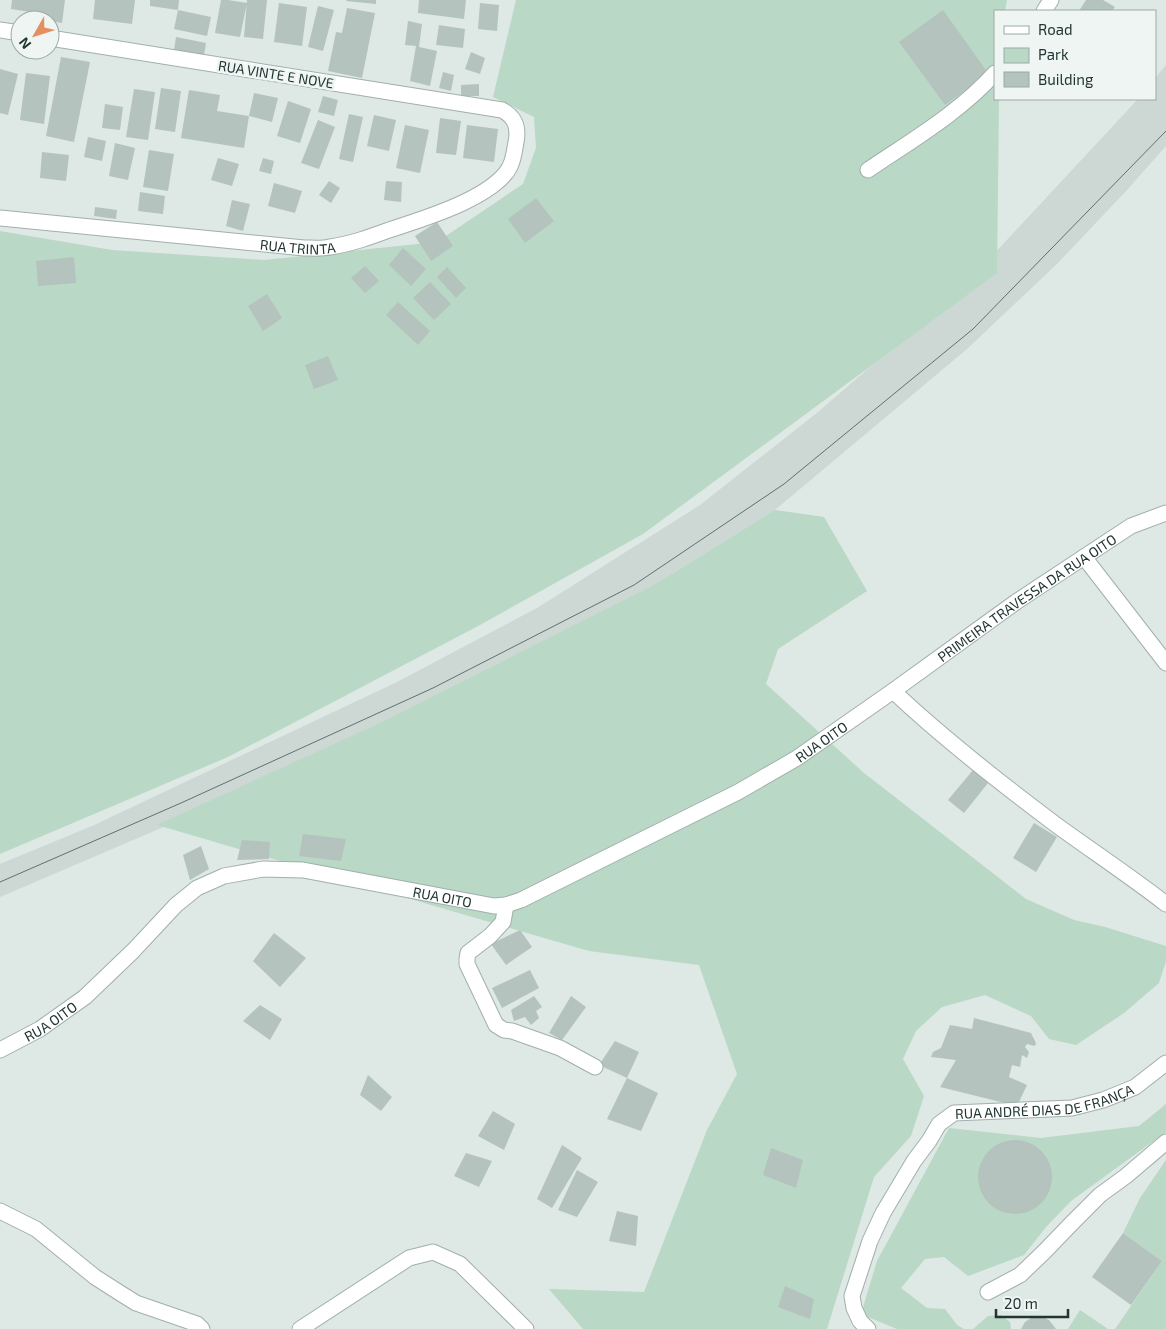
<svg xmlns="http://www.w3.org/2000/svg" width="1166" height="1329" font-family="'Exo 2',sans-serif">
<rect width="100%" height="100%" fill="#dee8e5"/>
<path fill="#cdd8d4" d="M1166,65V146L1127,190L1058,263L967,349L775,510L652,586L379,735L0,897V864L92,826L397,682L537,608L700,505L818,412L965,285L1138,99H1155V78Z"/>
<path fill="#b9d8c5" d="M516,0H1007L1005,11H995V99H999L997,273L643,534L480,625L228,757L0,854V231L112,250L264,260L437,242L523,184L536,148L534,117L493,97Z
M775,510L824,517L867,591L778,649L766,684L864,773L1026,899L1074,920L1105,927L1166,946V961L1159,983L1124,1013L1076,1045L1049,1039L1031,1016L985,995L942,1007L916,1031L903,1059L924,1096L911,1136L874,1177L827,1329H583L549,1289L644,1292L707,1130L737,1074L699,965L589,951L157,825L382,722L652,586Z
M1166,1104V1132L1071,1201L1046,1227L1024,1255L968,1276L944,1257L925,1259L901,1288L927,1308L945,1309L957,1325L964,1329H897L861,1314L877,1261L949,1128L1041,1138L1139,1126Z
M1166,1160V1329H1115L1162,1261L1123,1233L1140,1198Z
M1080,1310L1108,1329H1068Z
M1001,1315L1010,1322L1011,1329H973L988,1316Z"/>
<path fill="#b4c3be" d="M12,0H65L62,23L50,21V20H42L43,14L11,9Z
M95,0H135L132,24L93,19Z
M150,0H179L178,10L150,6Z
M221,0H228L247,3L240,37L215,33Z
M247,0H267L263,39L244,37Z
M347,0H376V4L346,1Z
M419,0H466L464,19L418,13Z
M1086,0H1103L1115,7L1112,11H1079Z
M279,3L307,7L302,46L274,42Z
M480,3L499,5L497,31L478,29Z
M318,6L334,10L323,51L308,47Z
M347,8L375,13L362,78L328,71L336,32L342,33Z
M178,10L211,17L207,36L174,29Z
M943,10L988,73L945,105L899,42Z
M408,21L422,24L419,47L437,51L430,86L410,81L416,46L405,45Z
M439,25L465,29L463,48L436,45Z
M176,37L206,43L204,55L174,50Z
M471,52L485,58L480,74L465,69Z
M61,57L90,62L74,142L46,136Z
M0,69L18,74L8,115L0,113Z
M443,72L454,75L451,91L439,88Z
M26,73L50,76L44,124L20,120Z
M479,84V96H461V85Z
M161,88L181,91L175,132L155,129Z
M134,89L155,92L148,140L126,137Z
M189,90L220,95L217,111L249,116L244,148L181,138Z
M254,93L278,98L272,122L249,116Z
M323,96L338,100L334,116L318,112Z
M288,101L311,109L300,143L277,136Z
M105,104L123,107L120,130L102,128Z
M349,114L363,117L353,162L339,159Z
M374,115L396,120L389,151L367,146Z
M440,118L461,121L456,155L436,153Z
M318,120L335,127L319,169L301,163Z
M405,125L429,130L420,173L396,168Z
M467,125L498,129L494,162L463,158Z
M88,137L106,141L102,161L84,157Z
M115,143L135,148L128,180L109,176Z
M149,150L174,154L168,191L143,187Z
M42,152L69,155L66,181L40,178Z
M218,158L239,164L232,186L211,180Z
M263,158L274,161L271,174L259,171Z
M329,181L340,188L331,203L319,195Z
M386,181L402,182L401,202L384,200Z
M274,183L302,191L295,213L268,206Z
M140,192L165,196L163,214L138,211Z
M536,198L554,221L525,243L508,219Z
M232,200L250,204L243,231L226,226Z
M95,207L117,210L116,219L94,216Z
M437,222L453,246L431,261L415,236Z
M403,248L426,269L411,286L389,265Z
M74,257L76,283L38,286L36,261Z
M365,266L379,281L365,293L351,278Z
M447,267L466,288L456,298L437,277Z
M430,282L451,304L434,320L413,298Z
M267,294L282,318L263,331L248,306Z
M398,302L430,331L418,345L386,315Z
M328,356L338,380L314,389L305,365Z
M973,770L988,783L964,813L948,800Z
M1034,823L1057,837L1036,872L1013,858Z
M303,834L346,839L341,861L299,856Z
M242,840L270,842L269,859L237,860Z
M201,846L209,869L190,880L183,855Z
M520,930L532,947L506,965L491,944Z
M274,933L306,958L280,987L253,961Z
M530,970L539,988L502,1008L492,988Z
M534,996L542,1007L536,1011L539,1018L531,1025L525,1017L514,1021L511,1010Z
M571,996L586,1007L562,1040L549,1033Z
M260,1005L282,1019L270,1040L243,1021Z
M974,1018L1031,1033L1036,1043L1035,1046L1027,1044L1025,1047L1029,1052L1027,1058L1022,1055L1020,1067L1012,1065L1009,1077L1027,1085L1017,1106L940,1087L956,1060L931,1057L933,1052L941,1048L950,1025L972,1029Z
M615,1041L639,1052L627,1078L599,1065Z
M368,1075L392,1097L381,1111L360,1095Z
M627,1078L658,1093L641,1131L607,1119Z
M493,1111L515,1124L504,1150L478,1136Z
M978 1177a37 37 0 1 1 74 0a37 37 0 1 1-74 0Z
M562,1145L582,1158L552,1208L537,1199Z
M771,1148L803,1160L796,1188L763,1175Z
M466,1153L492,1161L479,1187L454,1176Z
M577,1170L598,1182L577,1217L558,1210Z
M617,1211L638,1216L636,1246L609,1241Z
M1123,1233L1162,1261L1131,1305L1092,1277Z
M785,1286L814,1299L810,1319L778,1307Z
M1037,1317H1043L1049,1320L1056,1329H1021L1025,1322L1031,1318Z"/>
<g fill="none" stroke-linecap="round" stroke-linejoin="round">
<g stroke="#a2afac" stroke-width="17">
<g id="minor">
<path d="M1044,11L1051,0"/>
<path d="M0,30L20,33"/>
<path d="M868,170C912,140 959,113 995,73"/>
<path id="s1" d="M0,218L304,248C312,248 322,249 330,247C351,244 370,237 389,230C423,219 482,201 505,174C513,165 514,153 516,142C519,127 515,117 502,110L50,38"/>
<path d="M1084,557L1166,663"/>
<path d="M893,691C944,739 999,782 1055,824C1092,851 1130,876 1166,904"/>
<path d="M506,905L503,922L490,936L468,953L467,959V964L496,1025L504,1030L512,1031L560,1048L595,1067"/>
<path id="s2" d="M0,1050L40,1029L85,997L133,951L176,905L197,888L224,876L263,869L303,870L494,906L506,905L521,900L738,792L797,758L893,691L1016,602L1131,526L1166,513"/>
<path d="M0,1211L36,1229L95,1277L120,1293L136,1303L197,1324L202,1329"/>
<path d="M988,1292L1020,1275L1044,1252L1072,1223L1100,1195L1126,1176L1166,1142"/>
<path d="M300,1329L409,1258L433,1252L460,1264L526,1329"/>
<path id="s3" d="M868,1329L860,1321L854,1308L852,1296L870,1241L883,1213L914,1161L929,1141L939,1124L954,1113L1072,1108L1103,1100L1135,1087L1166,1063"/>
</g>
</g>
<use href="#minor" stroke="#fff" stroke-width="15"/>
<path stroke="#5b726f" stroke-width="1" d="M0,882L181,803L433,688L634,585L784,484L973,329L1166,131"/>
</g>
<g text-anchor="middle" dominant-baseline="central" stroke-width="5" stroke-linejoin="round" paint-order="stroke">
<g font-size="14" fill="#213633" stroke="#eef5f3">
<text transform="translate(276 74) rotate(9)">RUA VINTE E NOVE</text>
<text stroke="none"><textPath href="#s1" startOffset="299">RUA TRINTA</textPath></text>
<text stroke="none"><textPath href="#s2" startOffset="1179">PRIMEIRA TRAVESSA DA RUA OITO</textPath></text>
<text stroke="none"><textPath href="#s2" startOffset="928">RUA OITO</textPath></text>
<text stroke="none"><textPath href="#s2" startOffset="508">RUA OITO</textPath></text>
<text stroke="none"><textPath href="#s2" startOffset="58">RUA OITO</textPath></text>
<text stroke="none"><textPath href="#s3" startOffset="342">RUA ANDRÉ DIAS DE FRANÇA</textPath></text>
</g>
</g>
<rect x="994" y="10" width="162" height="90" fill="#eef5f3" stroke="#9ca9a6"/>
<rect x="1004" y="26" width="25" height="8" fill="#ffffff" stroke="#9ca9a6"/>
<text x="1038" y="35" font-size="15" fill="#213633">Road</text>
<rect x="1004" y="48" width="25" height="15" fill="#b9d8c5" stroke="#9ca9a6"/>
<text x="1038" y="60" font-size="15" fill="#213633">Park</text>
<rect x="1004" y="72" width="25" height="15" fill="#b4c3be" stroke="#9ca9a6"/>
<text x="1038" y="85" font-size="15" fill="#213633">Building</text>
<g transform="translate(35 35) rotate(231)"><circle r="24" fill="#eef5f3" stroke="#9ca9a6"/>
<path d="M0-4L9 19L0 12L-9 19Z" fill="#e58f60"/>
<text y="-8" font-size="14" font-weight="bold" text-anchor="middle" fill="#213633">N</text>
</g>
<path d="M996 1309v8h72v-8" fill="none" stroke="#213633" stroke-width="2.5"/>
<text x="1004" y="1309" font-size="15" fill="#213633" stroke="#eef5f3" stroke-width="4" paint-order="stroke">20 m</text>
</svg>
